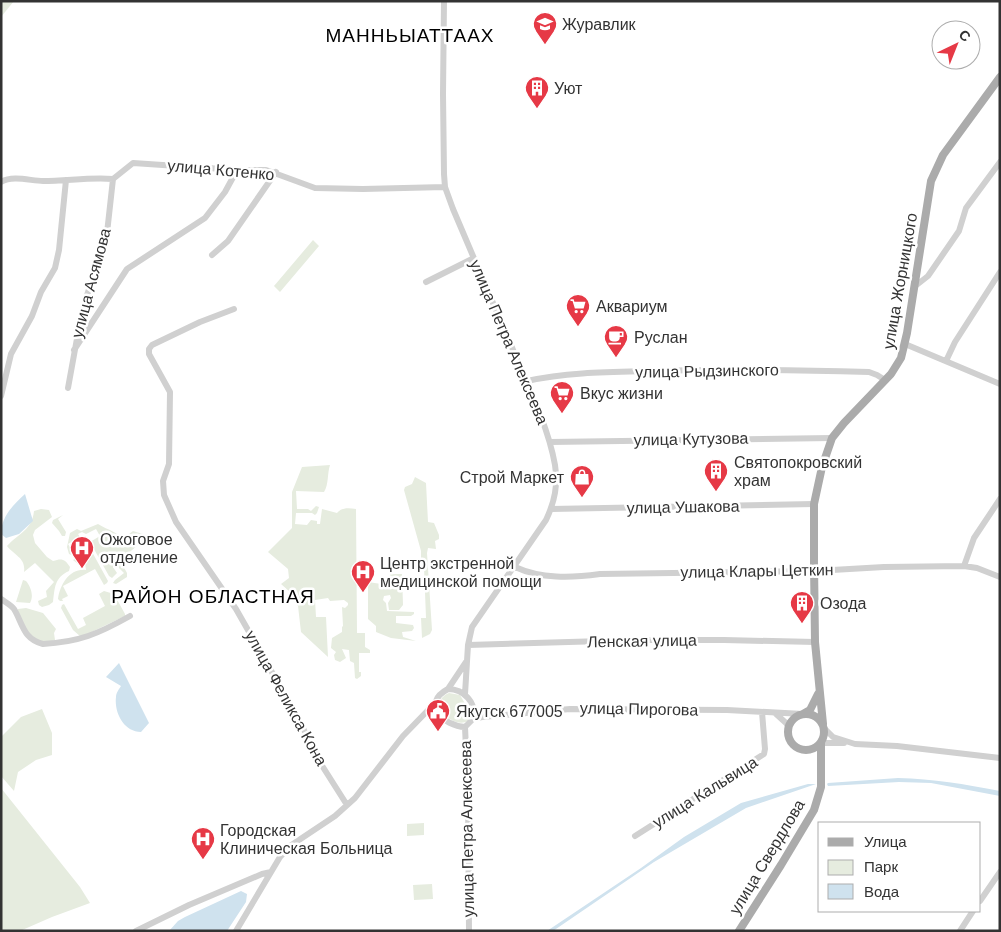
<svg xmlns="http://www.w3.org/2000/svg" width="1001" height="932" font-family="Helvetica,sans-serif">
<rect width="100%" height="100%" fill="#fff"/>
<path fill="#e6ecdf" d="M1,1H14L1,17Z
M313,240L319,246L280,292L274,286Z
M330,465C327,474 329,484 324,492L296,491L297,509H308L311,511L316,506L319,507L317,513L315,515L312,513H296L295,524L307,525L311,520L317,521V524H320L322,509L337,513C342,507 349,508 356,509L357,633H365V647L370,650V653H359V672H361V676L357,679L355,678L354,663L350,661L349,650L342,649L346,658L340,662L335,660L334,655L336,652L331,648L332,638L342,632V627L343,626L342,607L345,608L348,605V603L344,600L330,601L328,598L315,600L316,617H326L328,657L301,632L298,606L291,599V593L281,584L289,578L288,569L268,552L292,528V492L302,467Z
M415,477L426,483L428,522L434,523L439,535V539L435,541L436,549L428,548L427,553L432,630L430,634L422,638L421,618H426L424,567L421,566V551L404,490L405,487L412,484Z
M41,509L49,510L52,517L35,530L33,535L35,543L47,557L53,561C62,558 65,559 70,567L69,571C54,578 55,588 53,602L49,605L42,607L39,605L38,601L47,597L46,591L54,582L35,563L24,572C26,558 15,556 7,546C19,533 32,530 34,511Z
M63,515L58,519L66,532L65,536H62L59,531L52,523L53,520Z
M98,524C109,531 117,531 126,542L131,539L129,534L133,531L149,536L120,560L127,573V577L116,584L113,583L115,580L124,573L116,565L113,567L117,573L112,578L109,576L90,542L100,536L96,529L86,534L82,532L78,534L80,537L68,544L73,552L88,543L87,547L74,556L69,554L67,547L70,533L77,529L81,531Z
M91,550L108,581L107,583L104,585L95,569L63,586L68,596L62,599L63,601H60L58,599C60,584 70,568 86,570L85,564H78L73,560Z
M390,574H402L403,605L399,610H389L388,603L391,598L390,595L384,596L383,600L386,603L387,611L414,612V614L411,616H396V623L413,625L414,628L412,631L402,632L403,637L416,641L391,638L376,632V626L368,619V582L388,585L390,579Z
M23,580L26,581C31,587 34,596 30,603L16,602Z
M104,591L114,594L125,614V616L81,637L73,630L61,608L62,605L64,604L78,629L86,625L83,618L105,606L99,594Z
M26,608L43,613L56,629L54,633L55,640C31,647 27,629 18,612V609Z
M449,693L460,695L470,712L468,721C459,726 448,719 441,712C438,703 440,697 449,693Z
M42,709L52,733V755L36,760L18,772L14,791L1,776V737L21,717Z
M1,788L80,887L90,903L52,917L20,931H1Z
M424,823V835L407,836V824Z
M432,884L433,899L414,900L413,885Z"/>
<path fill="#cfe2ee" d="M25,494L33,521L19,534L6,538L1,534C1,517 13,505 25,494Z
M119,663L149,723L141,732C124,732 114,713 116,697C116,693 119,689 121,686L106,677Z
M898,778C934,779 964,784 1000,791V796L931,783L899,782L828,786L827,784L828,783Z
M808,784H816L746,808L654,862L553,931H547L641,868L684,837L741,803Z
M241,891L247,894L246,902L227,931H169L178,921L185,917Z"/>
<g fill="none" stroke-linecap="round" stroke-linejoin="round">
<path stroke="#d0d0d0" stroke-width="6" d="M444,1L443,94L444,174L445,187L453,209C474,259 495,308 516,357C530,389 549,430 555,465C558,485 555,501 546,520L472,627L468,645L465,694
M1,182C13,175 31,181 43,181C67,181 90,177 113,179L133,163L237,170H266L315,188L363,189L445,187
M212,255L228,241L276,172
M426,282L474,258
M914,287L928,276L959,231L966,208L1000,162
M234,309L200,322L152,345L149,349V354L170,392L169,464L163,481L164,495L176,522L236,609L298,718L321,764L347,805
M905,344L1000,384
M74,350L127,269L205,218L225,192L237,170
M946,361L955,342L1000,272
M527,381C567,372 611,372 652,371C724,369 796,370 869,372L877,375L885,380
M68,388L82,311L107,233L113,179
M1,396L11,354L32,316L41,292L55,268L59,250L66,180
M550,442L832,438
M551,509L814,504
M964,566L974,538L1000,499
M515,567C541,579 571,578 600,574L815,571L884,567L964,566L977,568L1000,577
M1,599C5,602 11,605 14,609C23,624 23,639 43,644C79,642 98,634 130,616
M468,645L638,640H724L815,642
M448,689C464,689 477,703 473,719L465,727C444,726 420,704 448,689Z
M448,689L466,662
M775,713L786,723L789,728
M473,719L482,717L570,709L727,710L803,714
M465,727L468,792L469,931
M824,728L833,737L855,744L897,746L1000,758
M821,743H844
M635,836L764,754L765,749L762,712
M980,901L1000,872
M136,931L189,905L262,874L271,872
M236,931L280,857L290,846L335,816L355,798L403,736L435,703
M960,931L973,911"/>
<path stroke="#ababab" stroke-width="8" d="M788 732a18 18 0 1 1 36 0a18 18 0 1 1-36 0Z
M803,714L810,710L818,694
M823,724L815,642L814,563V504L822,467L832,438L844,423L891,374L901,358L907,333L931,181L943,155L1000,77
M739,931L781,865L814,810L821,787V743"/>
</g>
<defs>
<g id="school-pin" transform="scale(1.25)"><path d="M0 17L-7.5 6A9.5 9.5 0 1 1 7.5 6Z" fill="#e63946" stroke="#fff"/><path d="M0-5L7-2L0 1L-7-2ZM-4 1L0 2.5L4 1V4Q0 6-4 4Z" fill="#fff"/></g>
<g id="building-pin" transform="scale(1.25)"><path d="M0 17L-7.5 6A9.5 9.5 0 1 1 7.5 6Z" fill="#e63946" stroke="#fff"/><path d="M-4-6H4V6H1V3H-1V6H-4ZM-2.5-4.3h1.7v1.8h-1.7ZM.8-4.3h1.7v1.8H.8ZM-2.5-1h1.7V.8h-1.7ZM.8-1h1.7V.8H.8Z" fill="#fff"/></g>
<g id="supermarket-pin" transform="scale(1.25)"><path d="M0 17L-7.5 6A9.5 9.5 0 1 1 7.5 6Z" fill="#e63946" stroke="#fff"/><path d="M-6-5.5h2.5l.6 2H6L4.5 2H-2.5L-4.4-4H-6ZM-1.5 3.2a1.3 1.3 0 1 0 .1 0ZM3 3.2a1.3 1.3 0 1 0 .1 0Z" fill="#fff"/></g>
<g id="cafe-pin" transform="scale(1.25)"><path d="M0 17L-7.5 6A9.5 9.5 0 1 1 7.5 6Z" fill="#e63946" stroke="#fff"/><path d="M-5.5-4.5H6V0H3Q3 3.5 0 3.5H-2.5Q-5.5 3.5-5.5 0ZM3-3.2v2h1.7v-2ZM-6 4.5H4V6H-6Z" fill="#fff"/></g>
<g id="shop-pin" transform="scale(1.25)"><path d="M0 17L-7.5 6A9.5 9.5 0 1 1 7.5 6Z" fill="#e63946" stroke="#fff"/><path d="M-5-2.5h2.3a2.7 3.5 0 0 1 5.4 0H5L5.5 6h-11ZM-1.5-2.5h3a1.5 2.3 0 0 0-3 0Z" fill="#fff"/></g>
<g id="hospital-pin" transform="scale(1.25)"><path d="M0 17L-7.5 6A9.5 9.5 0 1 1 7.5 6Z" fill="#e63946" stroke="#fff"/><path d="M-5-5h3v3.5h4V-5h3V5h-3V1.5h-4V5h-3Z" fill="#fff"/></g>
<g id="civic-pin" transform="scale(1.25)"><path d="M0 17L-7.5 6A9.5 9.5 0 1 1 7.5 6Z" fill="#e63946" stroke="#fff"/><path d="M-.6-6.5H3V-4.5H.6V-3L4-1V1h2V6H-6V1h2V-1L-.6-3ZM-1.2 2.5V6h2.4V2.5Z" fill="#fff"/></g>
</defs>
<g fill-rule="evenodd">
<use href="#school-pin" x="545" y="24"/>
<use href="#building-pin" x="537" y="88"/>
<use href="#supermarket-pin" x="578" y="306"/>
<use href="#cafe-pin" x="616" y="337"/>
<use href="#supermarket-pin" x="562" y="393"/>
<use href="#building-pin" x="716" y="471"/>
<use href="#shop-pin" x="582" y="477"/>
<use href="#hospital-pin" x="82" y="548"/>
<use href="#hospital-pin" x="363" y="572"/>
<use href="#building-pin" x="802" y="603"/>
<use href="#civic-pin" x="438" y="711"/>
<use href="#hospital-pin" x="203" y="839"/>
</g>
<g text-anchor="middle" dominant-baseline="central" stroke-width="5" stroke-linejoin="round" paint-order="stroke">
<g font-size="16" fill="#333" stroke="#fff" text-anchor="start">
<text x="562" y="24">Журавлик</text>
<text x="554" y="88">Уют</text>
<text x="596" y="306">Аквариум</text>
<text x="634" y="337">Руслан</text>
<text x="580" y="393">Вкус жизни</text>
<text x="734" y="462">Святопокровский<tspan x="734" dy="18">храм</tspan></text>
<text x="564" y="477" text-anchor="end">Строй Маркет</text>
<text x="100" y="539">Ожоговое<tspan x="100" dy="18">отделение</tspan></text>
<text x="380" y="563">Центр экстренной<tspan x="380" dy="18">медицинской помощи</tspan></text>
<text x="820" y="603">Озода</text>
<text x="456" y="711">Якутск 677005</text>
<text x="220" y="830">Городская<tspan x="220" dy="18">Клиническая Больница</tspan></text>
</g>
<g font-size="16" fill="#333" stroke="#fff">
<text transform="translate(221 170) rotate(5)">улица Котенко</text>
<text transform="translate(900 281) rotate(-80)">улица Жорницкого</text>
<text transform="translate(91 283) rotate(-75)">улица Асямова</text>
<text transform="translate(509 342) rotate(67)">улица Петра Алексеева</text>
<text transform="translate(707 371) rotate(-1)">улица Рыдзинского</text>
<text transform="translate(691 439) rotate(-1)">улица Кутузова</text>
<text transform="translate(683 507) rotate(-1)">улица Ушакова</text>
<text transform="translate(757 571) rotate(-1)">улица Клары Цеткин</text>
<text transform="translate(642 641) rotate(-1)">Ленская улица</text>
<text transform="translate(286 698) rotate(61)">улица Феликса Кона</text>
<text transform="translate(639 709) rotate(1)">улица Пирогова</text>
<text transform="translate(705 792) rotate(-32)">улица Кальвица</text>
<text transform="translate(467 829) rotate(-91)">улица Петра Алексеева</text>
<text transform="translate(767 857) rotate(-59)">улица Свердлова</text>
</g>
<g font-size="19" letter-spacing="1" fill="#000" stroke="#fff">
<text x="410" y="35">МАННЬЫАТТААХ</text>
<text x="213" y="596">РАЙОН ОБЛАСТНАЯ</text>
</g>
</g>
<rect width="1001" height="932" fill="none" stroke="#333333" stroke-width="5"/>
<rect x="818" y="822" width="162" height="90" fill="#ffffff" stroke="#adadad"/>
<rect x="828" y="838" width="25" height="8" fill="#ababab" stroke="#adadad"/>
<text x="864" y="847" font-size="15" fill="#333333">Улица</text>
<rect x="828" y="860" width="25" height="15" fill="#e6ecdf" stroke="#adadad"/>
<text x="864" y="872" font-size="15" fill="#333333">Парк</text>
<rect x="828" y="884" width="25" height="15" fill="#cfe2ee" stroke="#adadad"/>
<text x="864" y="897" font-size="15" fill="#333333">Вода</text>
<g transform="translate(956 45) rotate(43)"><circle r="24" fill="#ffffff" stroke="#adadad"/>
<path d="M0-4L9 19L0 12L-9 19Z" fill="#e63946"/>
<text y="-8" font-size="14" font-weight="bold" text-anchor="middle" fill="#333333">С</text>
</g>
</svg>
